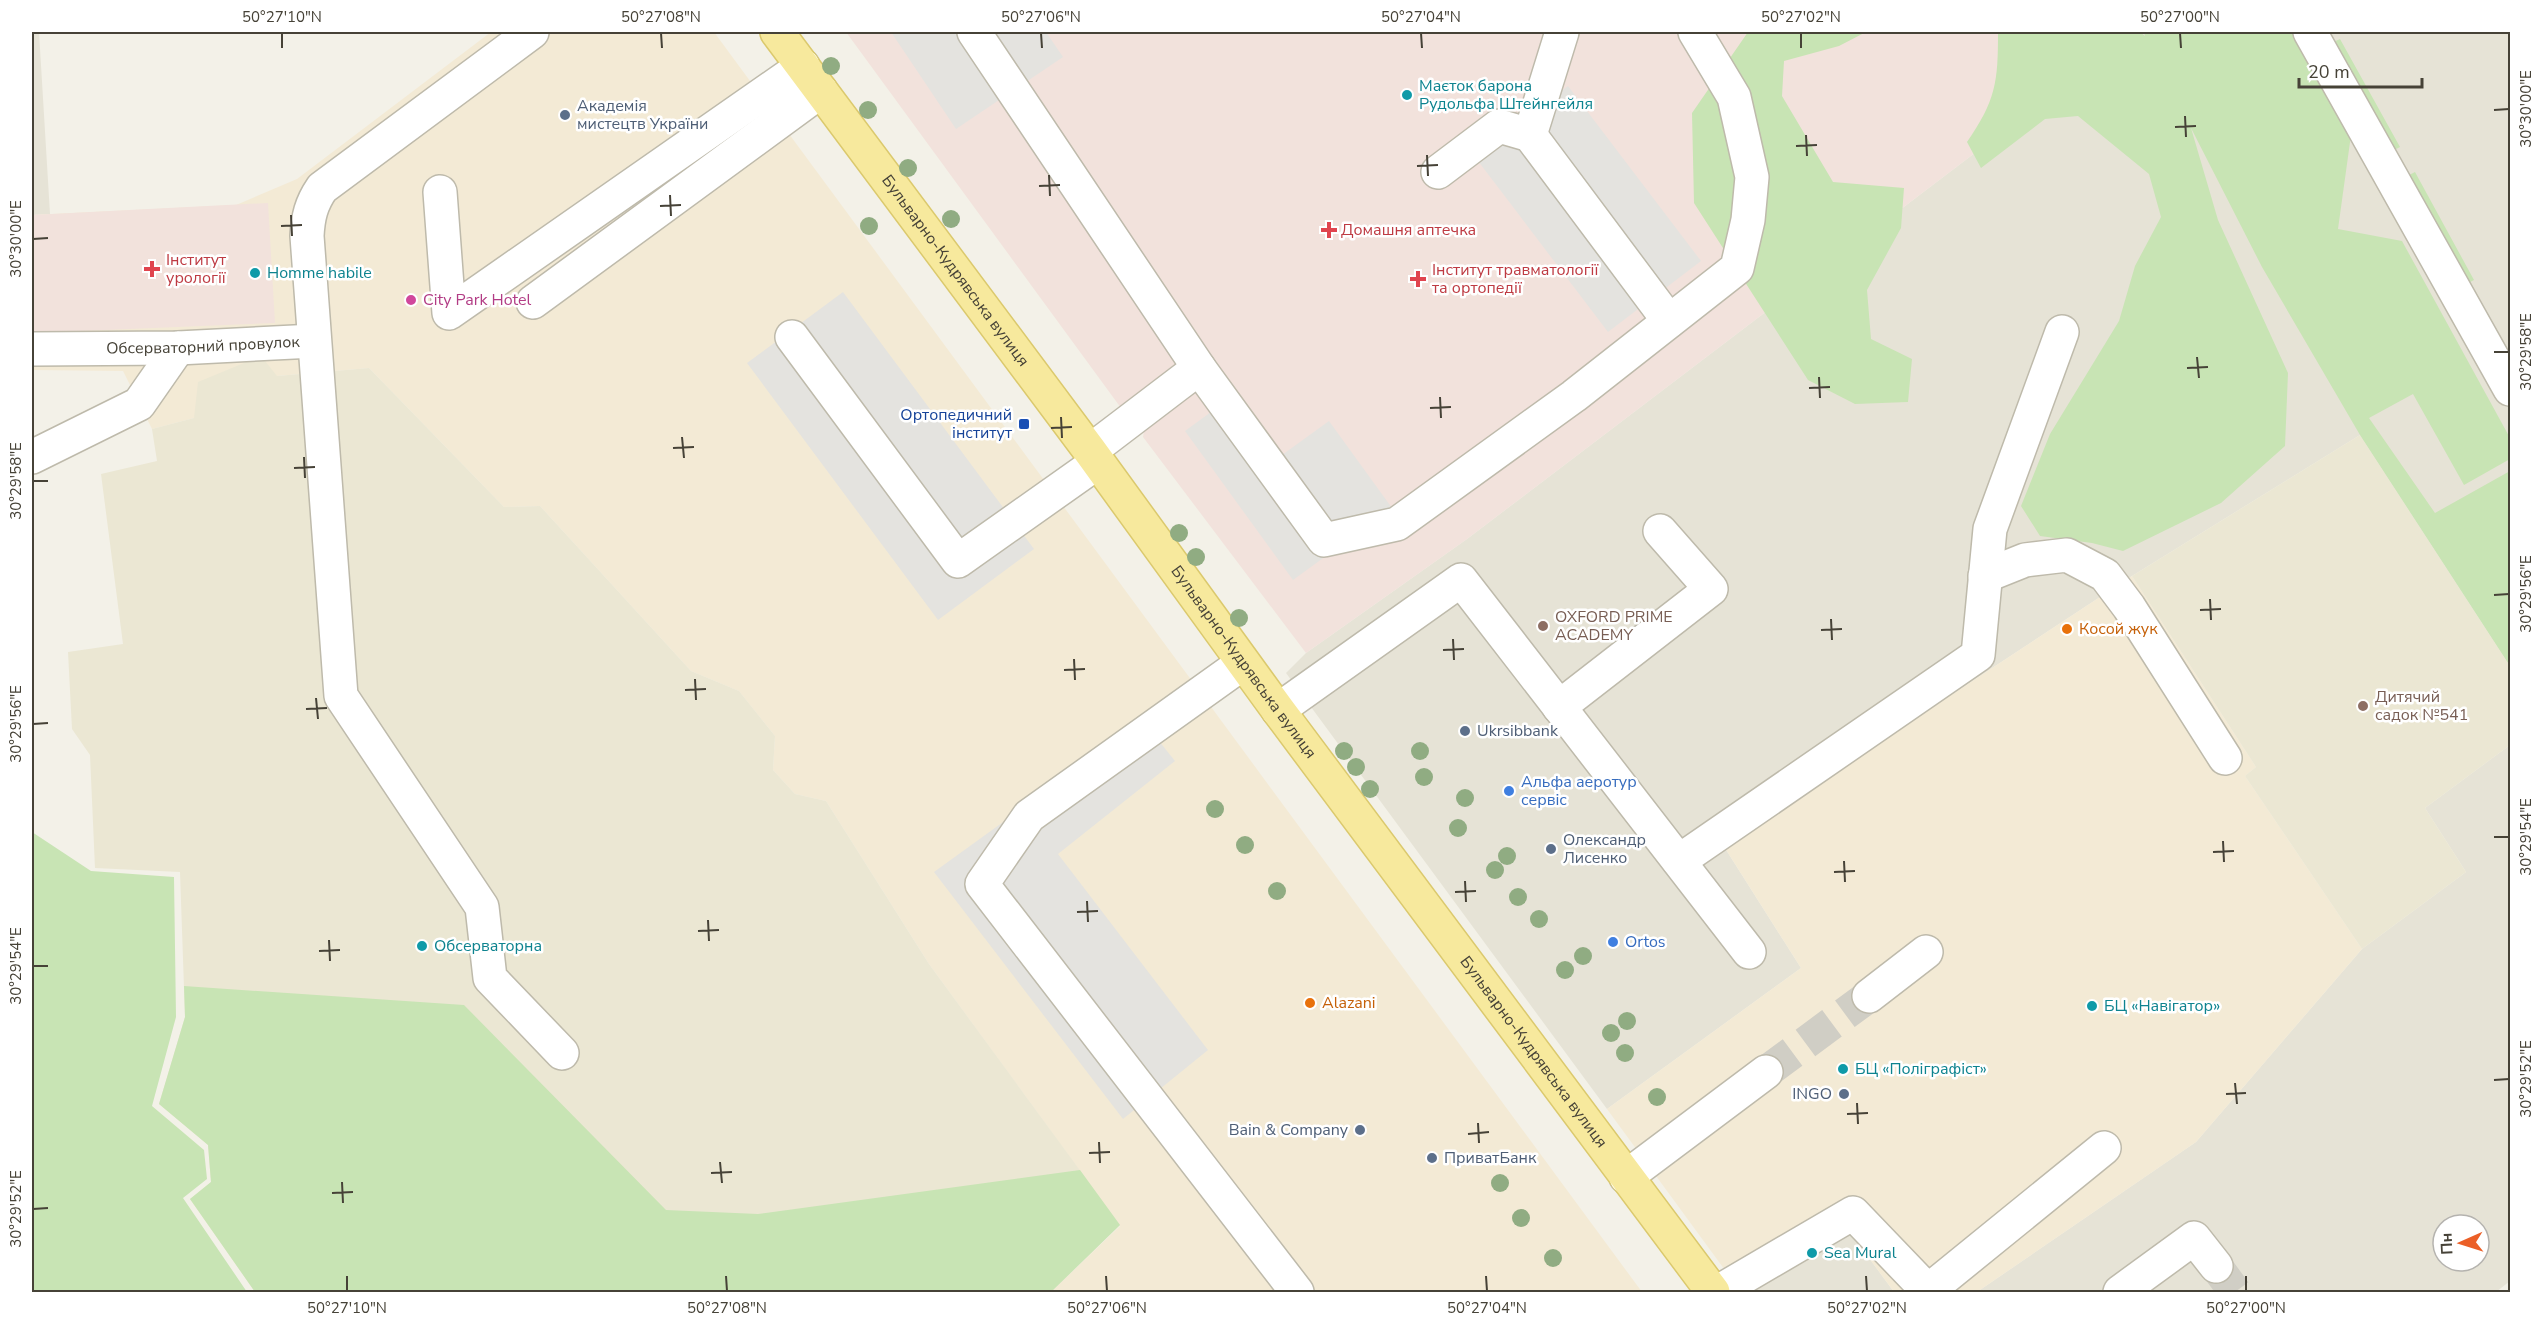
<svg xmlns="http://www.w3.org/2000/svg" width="2542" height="1324" font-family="'Nunito Sans',sans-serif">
<rect width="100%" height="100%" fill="#f3f1e8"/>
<path fill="#e6e3d6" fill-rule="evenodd" d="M32,32H39L50,214L32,215Z
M2134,32H2510V666L2360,435L2132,576L1723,845L1801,968L1607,1109L1286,673L1306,653L1467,539Z
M2510,745V1281L2496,1292H1977L2196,1142L2362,949L2466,872L2425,808ZM2443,1225H2479V1261H2443Z
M1847,1228L1894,1292H1746Z"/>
<path fill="#f3ead5" d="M491,32H714L1642,1292H1051L1120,1226L929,964L826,801L795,794L773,770L775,736L739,691L691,671L540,506L504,507L369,368L277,376L194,418L152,429L123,371L32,370V215L236,205L297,179Z
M2132,576L2256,767L2245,776L2362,949L2196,1142L1977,1292H1894L1847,1228L1741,1292L1607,1109L1801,968L1723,845Z"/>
<path fill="#ebe7d3" d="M261,356L277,376L369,368L504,507L540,506L691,671L739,691L775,736L773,770L795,794L826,801L929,964L1120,1225L1051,1292H255L190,1199L211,1182L208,1145L159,1104L185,1017L180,872L95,868L90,755L72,729L68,652L123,644L101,474L157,461L152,429L194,418L198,382Z
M2360,435L2510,666V745L2425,808L2466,872L2362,949L2245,776L2256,767L2132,576Z"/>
<path fill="#f2e2dc" d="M846,32H2134L1467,539L1306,653L1143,437L1145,425L1121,408Z
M268,203L275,323L32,333V215Z"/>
<path fill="#c8e4b4" d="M1748,32H1866L1839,46L1784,61L1782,96L1833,182L1904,188L1901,228L1867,290L1871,339L1912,359L1908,402L1855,404L1808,380L1694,203L1692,113Z
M1998,32H2140L2145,36L2144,32H2293L2351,135L2338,229L2402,241L2510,438V459L2464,485L2413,394L2369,418L2435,513L2510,471V666L2360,435L2262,267L2191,128L2218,220L2288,373L2285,446L2221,503L2123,551L2092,543L2040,536L2021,506L2050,434L2119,321L2135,266L2161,217L2149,174L2078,116L2045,119L1981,168L1967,142C1996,100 1998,82 1998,32Z
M2340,39L2400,147L2388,153L2329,44Z
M2415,172L2474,280L2462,286L2403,178Z
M32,832L91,871L174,877L176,1017L152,1106L204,1150L207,1179L183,1198L247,1292H32Z
M184,986L464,1005L666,1210L758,1214L1080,1170L1120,1225L1051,1292H255L190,1199L211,1182L208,1145L159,1104L185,1017Z"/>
<path fill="#e4e3df" d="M891,32H1046L1063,57L956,129Z
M1568,86L1701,261L1608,332L1475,157Z
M843,292L1034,549L938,620L747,363Z
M1237,393L1282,455L1329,421L1392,508L1293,580L1185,431Z
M1143,721L1175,761L1058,854L1208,1050L1123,1119L934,872Z"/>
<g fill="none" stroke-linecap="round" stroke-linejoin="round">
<path stroke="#d0cec5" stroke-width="33" stroke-dasharray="33 16" stroke-linecap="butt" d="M1766,1072L1869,996
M2216,1266L2235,1292"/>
<g stroke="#bebaab" stroke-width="36">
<g id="minor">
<path d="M532,32L322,188C311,204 308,217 307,236L341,696L482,907L490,978L562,1053"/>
<path d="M974,32L1199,368L1324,540L1397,524L1574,396L1737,268L1748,220L1752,177L1734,97L1695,32"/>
<path d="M2310,32L2510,389"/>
<path d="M1530,135L1562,32"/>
<path d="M1438,172L1499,126L1530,135L1669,321"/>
<path d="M440,192L449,313L803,66"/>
<path d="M533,302L821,91"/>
<path d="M792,337L958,561L1098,462"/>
<path id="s1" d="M32,349L178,348L314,341"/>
<path d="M1090,451L1199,368"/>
<path d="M32,457L139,404L178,348"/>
<path d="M1985,576L2025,560L2067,555L2105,575L2129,607L2225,758"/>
<path d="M1243,663L1029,816L982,884L1297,1292"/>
<path d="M1559,707L1711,589L1660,531"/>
<path d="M1278,710L1461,580L1749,952"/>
<path d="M1679,861L1978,655L1990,529L2062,332"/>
<path d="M1869,996L1926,952"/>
<path d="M1626,1177L1766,1072"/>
<path d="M1718,1292L1853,1213L1928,1291L2104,1148"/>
<path d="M2120,1292L2194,1238L2216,1266"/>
</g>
</g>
<g stroke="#dbc96d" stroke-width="36">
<g id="major">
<path id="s2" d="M777,32L1090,451L1278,710L1713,1292"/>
</g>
</g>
<use href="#minor" stroke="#fff" stroke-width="33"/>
<use href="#major" stroke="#f7e99d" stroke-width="33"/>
</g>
<g fill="#90ac82">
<circle cx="831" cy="66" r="9"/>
<circle cx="868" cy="110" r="9"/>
<circle cx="908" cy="168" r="9"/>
<circle cx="951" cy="219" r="9"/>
<circle cx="869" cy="226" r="9"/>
<circle cx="1179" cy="533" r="9"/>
<circle cx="1196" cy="557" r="9"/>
<circle cx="1239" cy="618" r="9"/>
<circle cx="1344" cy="751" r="9"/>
<circle cx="1420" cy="751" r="9"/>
<circle cx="1356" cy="767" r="9"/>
<circle cx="1424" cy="777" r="9"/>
<circle cx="1370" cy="789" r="9"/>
<circle cx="1465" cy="798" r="9"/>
<circle cx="1215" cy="809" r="9"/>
<circle cx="1458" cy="828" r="9"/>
<circle cx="1245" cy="845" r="9"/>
<circle cx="1507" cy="856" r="9"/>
<circle cx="1495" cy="870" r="9"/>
<circle cx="1277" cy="891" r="9"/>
<circle cx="1518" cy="897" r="9"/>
<circle cx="1539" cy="919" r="9"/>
<circle cx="1583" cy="956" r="9"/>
<circle cx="1565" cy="970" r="9"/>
<circle cx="1627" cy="1021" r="9"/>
<circle cx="1611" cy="1033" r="9"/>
<circle cx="1625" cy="1053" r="9"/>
<circle cx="1657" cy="1097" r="9"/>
<circle cx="1500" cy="1183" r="9"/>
<circle cx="1521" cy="1218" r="9"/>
<circle cx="1553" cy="1258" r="9"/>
</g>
<path fill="none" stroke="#464237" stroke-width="2" d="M282,33V48M661,33L662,48M1041,33L1042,48M1421,33L1422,48M1801,33V48M2180,33L2181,48M2494,110L2509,109M2185,116L2186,137M2175,127L2196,126M1806,135L1807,156M1796,146L1817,145M1427,155L1428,176M1417,166L1438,165M1049,175L1050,196M1039,186L1060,185M670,195L671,216M660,206L681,205M291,215L292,236M281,226L302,225M33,239L48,238M2494,352H2509M2197,357L2199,378M2187,368L2208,367M1819,377L1820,398M1809,388L1830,387M1440,397L1441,418M1430,408L1451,407M1061,417L1062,438M1051,428L1072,427M682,437L684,458M673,448L694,447M304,457L305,478M294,468L315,467M33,481H48M2494,595L2509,594M2210,599L2211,620M2200,610L2221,609M1831,619L1832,640M1821,630L1842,629M1453,639L1454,660M1443,650L1464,649M1074,659L1075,680M1064,670L1085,669M695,679L696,700M685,690L706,689M316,698L318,719M306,709L327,708M33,724L48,723M2494,837H2509M2223,841L2224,862M2213,852L2234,851M1844,861L1845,882M1834,872L1855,871M1465,881L1466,902M1455,892L1476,891M1087,901L1088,922M1077,912L1098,911M708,920L709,941M698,931L719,930M329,940L330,961M319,951L340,950M33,966H48M2494,1080L2509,1079M2235,1083L2237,1104M2226,1094L2246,1093M1857,1103L1858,1124M1847,1114L1868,1113M1478,1123L1479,1143M1468,1134L1489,1132M1099,1142L1100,1163M1089,1153L1110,1152M720,1162L722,1183M711,1173L732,1172M342,1182L343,1203M332,1193L353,1192M33,1209L48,1208M347,1276V1291M726,1276L727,1291M1106,1276L1107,1291M1486,1276L1487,1291M1866,1276L1867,1291M2246,1276V1291"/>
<g fill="#0f9aa8" stroke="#fff" stroke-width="2">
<circle cx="1407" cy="95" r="6"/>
<circle cx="255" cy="273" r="6"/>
<circle cx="422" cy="946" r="6"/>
<circle cx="2092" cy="1006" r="6"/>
<circle cx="1843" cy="1069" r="6"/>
<circle cx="1812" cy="1253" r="6"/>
</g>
<g fill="#5c6f8a" stroke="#fff" stroke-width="2">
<circle cx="565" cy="115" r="6"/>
<circle cx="1465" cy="731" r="6"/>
<circle cx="1551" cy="849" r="6"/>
<circle cx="1844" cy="1094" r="6"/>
<circle cx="1360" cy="1130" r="6"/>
<circle cx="1432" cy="1158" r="6"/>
</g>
<g fill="#e0444e" stroke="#fff" stroke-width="2">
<path d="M1326 221h6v6h6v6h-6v6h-6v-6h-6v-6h6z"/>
<path d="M149 260h6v6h6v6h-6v6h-6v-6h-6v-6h6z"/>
<path d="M1415 270h6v6h6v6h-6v6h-6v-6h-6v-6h6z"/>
</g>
<circle fill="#d1479c" stroke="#fff" stroke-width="2" cx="411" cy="300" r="6"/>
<rect fill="#1a4fb4" stroke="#fff" stroke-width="2" x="1018" y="418" width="12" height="12" rx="3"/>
<g fill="#8d6e63" stroke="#fff" stroke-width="2">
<circle cx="1543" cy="626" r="6"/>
<circle cx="2363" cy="706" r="6"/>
</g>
<g fill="#e8710a" stroke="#fff" stroke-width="2">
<circle cx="2067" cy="629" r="6"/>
<circle cx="1310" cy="1003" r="6"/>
</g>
<g fill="#3f7fe0" stroke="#fff" stroke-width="2">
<circle cx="1509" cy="791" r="6"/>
<circle cx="1613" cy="942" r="6"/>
</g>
<g text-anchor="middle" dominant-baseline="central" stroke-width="5" stroke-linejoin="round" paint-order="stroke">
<g font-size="16" fill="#0d838f" stroke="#fff" text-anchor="start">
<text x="1419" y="86">Маєток барона<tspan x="1419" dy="18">Рудольфа Штейнгейля</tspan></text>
<text x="267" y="273">Homme habile</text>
<text x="434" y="946">Обсерваторна</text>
<text x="2104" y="1006">БЦ «Навігатор»</text>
<text x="1855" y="1069">БЦ «Поліграфіст»</text>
<text x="1824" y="1253">Sea Mural</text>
</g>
<g font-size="16" fill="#4e5e75" stroke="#fff" text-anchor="start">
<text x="577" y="106">Академія<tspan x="577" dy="18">мистецтв України</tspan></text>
<text x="1477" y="731">Ukrsibbank</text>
<text x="1563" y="840">Олександр<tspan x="1563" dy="18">Лисенко</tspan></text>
<text x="1832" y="1094" text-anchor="end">INGO</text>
<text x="1348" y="1130" text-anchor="end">Bain &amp; Company</text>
<text x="1444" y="1158">ПриватБанк</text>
</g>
<g font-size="16" fill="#be3a42" stroke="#fff" text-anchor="start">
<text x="1341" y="230">Домашня аптечка</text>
<text x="166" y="260">Інститут<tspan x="166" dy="18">урології</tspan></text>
<text x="1432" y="270">Інститут травматології<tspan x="1432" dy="18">та ортопедії</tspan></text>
</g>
<g font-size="16" fill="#464237" stroke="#fff">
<text stroke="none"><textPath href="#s2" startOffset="298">Бульварно-Кудрявська вулиця</textPath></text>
<text stroke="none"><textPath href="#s1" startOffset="171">Обсерваторний провулок</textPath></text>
<text stroke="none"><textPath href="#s2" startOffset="784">Бульварно-Кудрявська вулиця</textPath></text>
<text stroke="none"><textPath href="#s2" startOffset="1270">Бульварно-Кудрявська вулиця</textPath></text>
</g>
<g font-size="16" fill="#b23c85" stroke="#fff" text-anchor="start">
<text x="423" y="300">City Park Hotel</text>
</g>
<g font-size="16" fill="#164399" stroke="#fff" text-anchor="end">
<text x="1012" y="415">Ортопедичний<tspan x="1012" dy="18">інститут</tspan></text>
</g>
<g font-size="16" fill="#785e54" stroke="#fff" text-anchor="start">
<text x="1555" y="617">OXFORD PRIME<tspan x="1555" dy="18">ACADEMY</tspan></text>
<text x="2375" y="697">Дитячий<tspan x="2375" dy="18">садок №541</tspan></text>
</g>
<g font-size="16" fill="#c56008" stroke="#fff" text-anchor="start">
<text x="2079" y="629">Косой жук</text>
<text x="1322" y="1003">Alazani</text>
</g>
<g font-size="16" fill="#366cbe" stroke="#fff" text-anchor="start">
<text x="1521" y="782">Альфа аеротур<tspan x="1521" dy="18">сервіс</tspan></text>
<text x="1625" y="942">Ortos</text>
</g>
</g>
<rect width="2542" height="1324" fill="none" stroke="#ffffff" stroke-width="66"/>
<g transform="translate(2461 1243) rotate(267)"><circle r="28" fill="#ffffff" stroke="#b5b3af" stroke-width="1.5"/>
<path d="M0-4.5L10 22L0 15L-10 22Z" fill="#eb5f27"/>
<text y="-9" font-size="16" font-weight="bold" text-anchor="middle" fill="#464237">Пн</text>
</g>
<path d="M2299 78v9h123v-9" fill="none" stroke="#464237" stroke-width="3"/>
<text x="2308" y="78" font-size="18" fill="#464237" stroke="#ffffff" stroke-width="4.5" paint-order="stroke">20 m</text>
<rect x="33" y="33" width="2476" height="1258" fill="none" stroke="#464237" stroke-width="2"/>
<g font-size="15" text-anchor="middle" fill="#464237">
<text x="282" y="22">50°27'10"N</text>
<text x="661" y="22">50°27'08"N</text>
<text x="1041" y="22">50°27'06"N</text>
<text x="1421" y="22">50°27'04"N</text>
<text x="1801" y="22">50°27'02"N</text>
<text x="2180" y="22">50°27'00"N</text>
<text transform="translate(2526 109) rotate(-90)" y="5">30°30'00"E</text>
<text transform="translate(16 239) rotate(-90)" y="5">30°30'00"E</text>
<text transform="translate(2526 352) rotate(-90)" y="5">30°29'58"E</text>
<text transform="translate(16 481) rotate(-90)" y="5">30°29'58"E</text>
<text transform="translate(2526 594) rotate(-90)" y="5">30°29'56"E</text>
<text transform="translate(16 724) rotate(-90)" y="5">30°29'56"E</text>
<text transform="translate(2526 837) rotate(-90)" y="5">30°29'54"E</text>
<text transform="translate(16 966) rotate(-90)" y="5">30°29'54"E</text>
<text transform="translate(2526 1079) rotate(-90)" y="5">30°29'52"E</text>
<text transform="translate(16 1209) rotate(-90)" y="5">30°29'52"E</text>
<text x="347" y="1313">50°27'10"N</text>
<text x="727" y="1313">50°27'08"N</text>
<text x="1107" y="1313">50°27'06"N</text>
<text x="1487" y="1313">50°27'04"N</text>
<text x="1867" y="1313">50°27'02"N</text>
<text x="2246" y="1313">50°27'00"N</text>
</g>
</svg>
